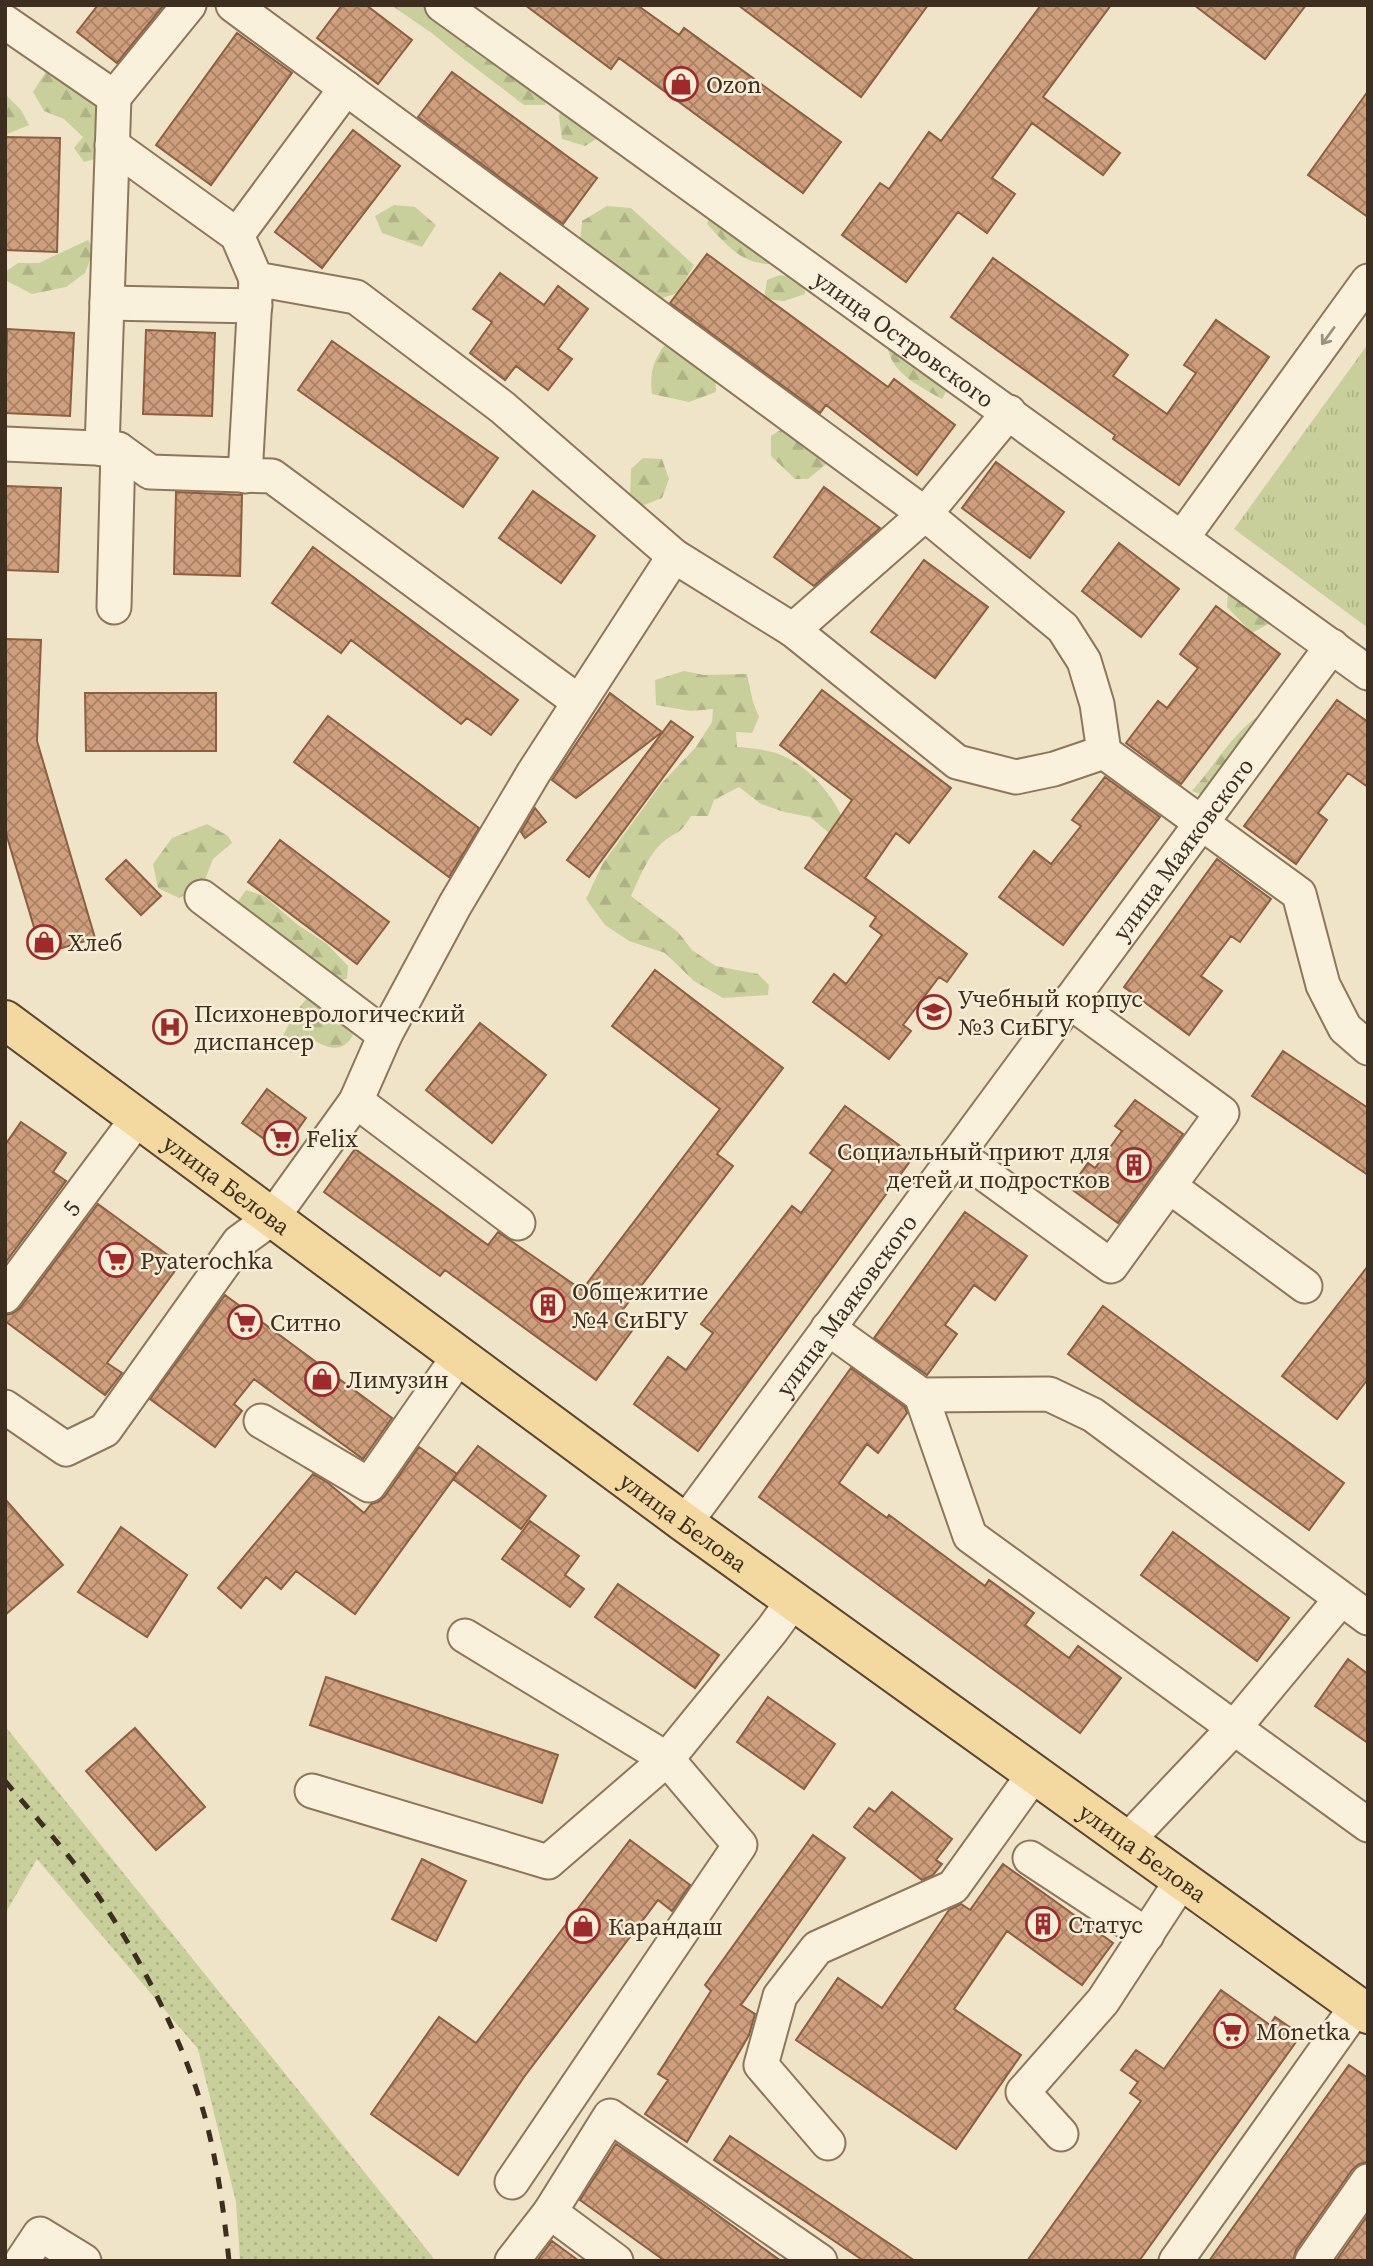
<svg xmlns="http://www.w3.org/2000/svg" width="1373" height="2266" font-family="'Source Serif 4',serif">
<defs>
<pattern id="grass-dots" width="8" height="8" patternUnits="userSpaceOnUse" patternTransform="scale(1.75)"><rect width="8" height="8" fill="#c9cf9b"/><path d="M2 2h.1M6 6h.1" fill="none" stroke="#aeb285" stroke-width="1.8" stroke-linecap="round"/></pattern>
<pattern id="forest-firs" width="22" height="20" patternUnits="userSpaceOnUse" patternTransform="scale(1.75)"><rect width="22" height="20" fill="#c9cf9b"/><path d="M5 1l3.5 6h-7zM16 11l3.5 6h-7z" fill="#aeb285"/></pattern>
<pattern id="park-tufts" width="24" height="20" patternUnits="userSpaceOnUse" patternTransform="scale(1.75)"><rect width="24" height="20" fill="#c9cf9b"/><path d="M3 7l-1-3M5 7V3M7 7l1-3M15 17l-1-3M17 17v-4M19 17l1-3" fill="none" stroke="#aeb285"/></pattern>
<pattern id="building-cross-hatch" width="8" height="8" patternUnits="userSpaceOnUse" patternTransform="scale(1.75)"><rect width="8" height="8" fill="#cf9f7d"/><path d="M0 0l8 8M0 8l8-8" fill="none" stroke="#a98266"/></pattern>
</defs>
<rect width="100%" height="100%" fill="#f0e4c8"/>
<path fill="url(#grass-dots)" d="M5,1726L436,2261H240L236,2202L198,2049L37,1859L5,1914Z"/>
<path fill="url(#forest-firs)" d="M391,5H434L547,92L545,105H524L461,57L433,34Z
M47,70L102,109L106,156L84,162L74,148L83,137L64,119L44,111L33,92Z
M5,94L21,110L29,125L5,135Z
M561,107L601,136L585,146L562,139L559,117Z
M394,205L415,207L436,225L422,247L382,233L375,216Z
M607,206L631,208L694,265L678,293L647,303L580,244L582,221Z
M710,216L755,244L769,264C740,263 726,244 707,224Z
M88,240L94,250L85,273L66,287L32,294L5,280V272L18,263H39Z
M780,275L804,280L805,294L784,301L764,299L767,280Z
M669,340L715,371L716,392L689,402L652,394C649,372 654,357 669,340Z
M901,343L947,390L942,399C921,387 894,375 888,350Z
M782,429L831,460L808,479H795L771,456V436Z
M643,458L662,459L669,479L662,498L644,505L630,502L631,469Z
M1228,592L1274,621L1252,633L1227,607Z
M684,671L704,675L747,674L753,702L759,717L752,733L736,732L737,747C750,748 764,749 776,753C806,763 831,792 844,821L829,833L810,817L784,812L761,804L739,787L714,800L708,816H691C679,836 678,830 663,842C648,855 639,879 631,896L678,932L692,950L716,966L758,974L769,985L768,995L723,998L694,981L665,953L629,941L605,925L586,899L603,863L661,784L696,747L712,722L713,709L690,711L656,705L655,680Z
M1279,704L1211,798L1192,791C1219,760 1239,721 1279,704Z
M207,824L228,836L232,843L213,859L203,885L179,898L158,888L153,864L172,838Z
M246,890L264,896L298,925L327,944L348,966L347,979L328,981L234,907Z
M308,997L346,1017L354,1033C342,1057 325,1047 306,1036L291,1053L283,1036L293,1015Z"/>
<path fill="url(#park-tufts)" d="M1368,344V628L1234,529Z"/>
<path fill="url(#building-cross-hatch)" stroke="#8d5f41" stroke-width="2" d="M98,5H164L117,63L77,32Z
M342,5H366L412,40L378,84L317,38Z
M525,5H637L679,35L684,28L841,142L803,193L619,58L611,69Z
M738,5H928L861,97Z
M1041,5H1111L1043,97L1120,153L1103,175L1032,123L992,178L1015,194L987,233L958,212L906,282L842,235L880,183L889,189L929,132L941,141Z
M1194,5H1306L1265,59Z
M237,33L292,73L211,185L156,145Z
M452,72L597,178L563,224L418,117Z
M1368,91V217L1308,175Z
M353,130L400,166L322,268L275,232Z
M5,137L60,138L57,252L5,250Z
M707,254L888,387L894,379L955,425L917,475L826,405L820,413L670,303Z
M993,258L1128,355L1113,376L1167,414L1196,373L1184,365L1216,320L1269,357L1179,485L1113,439L1115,435L951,317Z
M500,273L544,305L558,286L588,309L558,349L572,359L548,390L516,366L505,380L470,353L492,322L473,309Z
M7,329L74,333L70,416L5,413Z
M146,330L215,333L212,416L143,414Z
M332,341L498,458L463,507L298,390Z
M996,462L1064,512L1030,558L962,508Z
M5,486L61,488L58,572L5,570Z
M824,487L880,528L814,586L774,557Z
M533,491L595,536L561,583L499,538Z
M176,492L242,495L240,576L174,574Z
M1119,543L1179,589L1141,637L1082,591Z
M313,547L518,700L491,735L467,718L461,724L351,640L341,653L272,603Z
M924,560L988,607L935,678L871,632Z
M1216,606L1280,654L1181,784L1126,743L1158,701L1167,708L1198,668L1180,654Z
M5,639L41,640L37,741L95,938L42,954L5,830Z
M822,690L951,788L909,843L896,833L865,878L967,954L947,982L939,977L903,1025L911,1031L889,1059L813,1002L834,974L846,984L882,935L870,926L876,917L805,868L852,800L780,745Z
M85,693H216V751H86Z
M610,693L662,732L576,798L552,780Z
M1337,700L1368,722V787L1348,773L1318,813L1327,820L1296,864L1244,826Z
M328,716L479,828L449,877L294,762Z
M671,721L693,737L589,877L567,860Z
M1105,777L1160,817L1063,945L999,897L1034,851L1051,864L1081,826L1072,820Z
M535,808L546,822L525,838L521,832Z
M280,840L389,922L357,964L248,882Z
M1217,859L1271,899L1240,942L1231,936L1201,976L1222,991L1189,1035L1124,987Z
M126,860L161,896L141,915L106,879Z
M655,970L783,1068L717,1154L733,1166L618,1316L634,1328L596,1380L445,1270L440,1276L324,1192L355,1149L488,1245L498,1232L582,1290L720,1109L612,1026Z
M480,1023L546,1075L492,1143L426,1090Z
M1283,1051L1368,1108V1175L1252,1096Z
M267,1089L306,1118L282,1152L242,1123Z
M1135,1100L1183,1134L1118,1223L1070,1188L1088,1163L1095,1168L1122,1131L1115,1126Z
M845,1106L914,1156L698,1451L634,1404L668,1357L686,1370L713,1333L701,1324L792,1206L801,1213L833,1170L810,1153Z
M21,1122L66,1153L53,1172L66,1181L5,1263V1145Z
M98,1204L180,1264L107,1363L122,1373L105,1395L5,1321V1315L13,1313L20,1308Z
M965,1212L1027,1256L995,1300L974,1285L945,1325L957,1334L927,1375L874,1338Z
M1368,1266V1379L1337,1419L1282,1376Z
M225,1295L392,1418L363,1459L254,1379L234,1404L242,1411L215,1447L150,1399Z
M1103,1306L1344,1483L1309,1530L1068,1354Z
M851,1368L905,1407L907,1413L878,1453L867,1444L839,1483L887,1518L889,1515L985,1586L989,1580L1034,1613L1025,1625L1069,1658L1078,1646L1121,1678L1080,1733L759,1497Z
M478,1446L546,1496L521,1529L453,1479Z
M419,1447L457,1474L355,1614L296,1571L281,1589L266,1577L241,1608L218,1588L313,1474L328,1483L364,1513L371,1504L378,1502L385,1496Z
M5,1499L63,1565L5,1615Z
M530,1521L579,1556L565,1575L584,1589L570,1607L502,1559Z
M121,1527L187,1575L147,1637L78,1592Z
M1173,1532L1289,1618L1257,1661L1141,1575Z
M618,1584L719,1655L695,1688L595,1617Z
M1348,1659L1368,1674V1743L1315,1706Z
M326,1677L558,1755L542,1803L310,1725Z
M768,1697L835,1744L804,1789L737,1742Z
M135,1728L205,1807L156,1850L86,1771Z
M892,1792L952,1839L936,1860L942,1864L933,1875L922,1880L854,1827L869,1808L875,1812Z
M813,1835L845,1858L741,2005L755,2014L749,2035L687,2142L645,2114L668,2080L658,2074L711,1991L705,1985Z
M630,1840L690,1885L672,1911L658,1900L524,2077L458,2175L371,2114L439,2017L476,2043Z
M422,1859L466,1881L436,1941L392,1919Z
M1003,1864L1113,1943L1082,1985L1007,1931L954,2009L1021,2055L956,2149L796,2040L838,1978L882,2008L949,1910L961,1904L970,1910Z
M1221,1990L1270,2025L1275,2017L1301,2035L1139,2261H1027L1141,2101L1130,2093L1138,2082L1121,2070L1136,2050L1164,2069Z
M1349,2065L1368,2078V2162L1359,2164L1352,2170L1296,2250L1293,2261H1209Z
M730,2136L915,2261H864L714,2160Z
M616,2144L675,2184L781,2261H665L580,2200Z
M1368,2215V2261H1336Z
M552,2241L579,2261H537Z"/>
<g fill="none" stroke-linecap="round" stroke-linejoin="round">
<g stroke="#8d765c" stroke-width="37">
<g id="minor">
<path d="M233,5L925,514L1063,628L1084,661L1097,704L1104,752L1299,894L1323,985L1345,1028L1368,1048"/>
<path id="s1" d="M442,5L1368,673"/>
<path d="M5,22L114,97L102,449"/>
<path d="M114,97L189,5"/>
<path d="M112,145L237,235L256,279L356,297L502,407L674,556L793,630L957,762L1016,777L1054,769L1104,752"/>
<path d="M237,235L346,88"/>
<path d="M107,303L255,306"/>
<path d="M5,444L118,449L150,472L272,476L579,702"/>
<path d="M245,476L256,279"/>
<path d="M1182,538L1368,281"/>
<path d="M114,607L118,449"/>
<path d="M793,630L925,514L1009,412"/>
<path d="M202,897L385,1035"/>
<path d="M356,1101L518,1223"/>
<path d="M957,1154L1111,1266L1222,1113L1069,1001"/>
<path d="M1169,1186L1305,1286"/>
<path id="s2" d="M5,1296L137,1119"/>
<path d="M828,1328L921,1395L1049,1394L1093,1415L1368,1618"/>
<path d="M921,1395L970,1536L1368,1825"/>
<path d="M5,1407L66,1449L105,1430L239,1242L272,1218L356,1101L385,1035L455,905L534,772L674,556"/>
<path d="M261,1421L369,1485L459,1356"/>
<path id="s3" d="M685,1523L1332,646"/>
<path d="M465,1636L667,1759L740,1845L512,2182"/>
<path d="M312,1791L548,1862L667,1759L772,1630L793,1601"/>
<path d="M1127,1841L1234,1728L1341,1599"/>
<path d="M1030,1858L1147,1935"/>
<path d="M1061,2134L1023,2092L1103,2001L1182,1880"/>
<path d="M828,2143L761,2065L780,1996L817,1948L953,1887L1034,1774"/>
<path d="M22,2261L40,2234L84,2261"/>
<path d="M512,2261L550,2212"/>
<path d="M616,2261L550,2212L610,2116L820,2261"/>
<path d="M1176,2261L1357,2006"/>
<path d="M1312,2261L1368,2181"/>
</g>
</g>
<g stroke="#5b4430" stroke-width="42">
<g id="major">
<path id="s4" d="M5,1020L685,1523L1368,2014"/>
</g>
</g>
<use href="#minor" stroke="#faf1dc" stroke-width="33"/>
<use href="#major" stroke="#f3d9a0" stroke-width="38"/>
<path stroke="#3d2e20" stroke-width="5" stroke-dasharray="12 12" stroke-linecap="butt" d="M5,1781C28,1808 52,1835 74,1863C123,1925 170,2013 196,2088C215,2143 223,2203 229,2261"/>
</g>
<defs><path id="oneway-shaft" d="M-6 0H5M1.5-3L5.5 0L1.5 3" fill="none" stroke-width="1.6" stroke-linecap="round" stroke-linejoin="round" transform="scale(1.75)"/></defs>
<use stroke="#9c907e" href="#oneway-shaft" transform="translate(1328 336) rotate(126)"/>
<defs>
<g id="shop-ring" transform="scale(1.75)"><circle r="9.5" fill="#f7eed8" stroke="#9e2a2b" stroke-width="1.5"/><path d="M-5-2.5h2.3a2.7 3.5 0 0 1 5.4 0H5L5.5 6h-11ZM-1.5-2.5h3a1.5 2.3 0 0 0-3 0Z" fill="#9e2a2b"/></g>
<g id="university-ring" transform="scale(1.75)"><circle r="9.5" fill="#f7eed8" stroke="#9e2a2b" stroke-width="1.5"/><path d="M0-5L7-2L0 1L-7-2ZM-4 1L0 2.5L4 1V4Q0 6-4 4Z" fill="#9e2a2b"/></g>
<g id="hospital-ring" transform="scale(1.75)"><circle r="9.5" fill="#f7eed8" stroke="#9e2a2b" stroke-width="1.5"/><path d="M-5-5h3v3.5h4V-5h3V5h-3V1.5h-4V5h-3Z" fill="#9e2a2b"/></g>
<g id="supermarket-ring" transform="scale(1.75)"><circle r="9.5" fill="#f7eed8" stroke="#9e2a2b" stroke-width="1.5"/><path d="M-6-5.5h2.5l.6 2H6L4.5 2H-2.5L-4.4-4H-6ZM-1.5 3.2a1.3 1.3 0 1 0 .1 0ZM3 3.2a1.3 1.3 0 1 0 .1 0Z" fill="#9e2a2b"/></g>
<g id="building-ring" transform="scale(1.75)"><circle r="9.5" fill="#f7eed8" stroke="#9e2a2b" stroke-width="1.5"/><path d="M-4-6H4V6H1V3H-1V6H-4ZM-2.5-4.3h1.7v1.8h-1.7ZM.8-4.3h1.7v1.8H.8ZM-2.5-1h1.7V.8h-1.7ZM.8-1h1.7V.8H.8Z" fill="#9e2a2b"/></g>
</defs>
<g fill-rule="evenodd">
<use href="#shop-ring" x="681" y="84"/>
<use href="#shop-ring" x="44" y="942"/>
<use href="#university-ring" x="934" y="1012"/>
<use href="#hospital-ring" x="170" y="1027"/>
<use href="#supermarket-ring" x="281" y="1138"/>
<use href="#building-ring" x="1134" y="1165"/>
<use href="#supermarket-ring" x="116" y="1260"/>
<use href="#building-ring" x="548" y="1305"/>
<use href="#supermarket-ring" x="245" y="1322"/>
<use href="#shop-ring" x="322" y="1379"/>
<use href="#building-ring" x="1043" y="1924"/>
<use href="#shop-ring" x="583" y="1926"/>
<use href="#supermarket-ring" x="1231" y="2031"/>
</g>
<g text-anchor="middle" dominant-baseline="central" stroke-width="5" stroke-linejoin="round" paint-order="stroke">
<g font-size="24" fill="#3d2e20" stroke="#f7eed8" text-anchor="start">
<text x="706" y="84">Ozon</text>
<text x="68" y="942">Хлеб</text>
<text x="958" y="998">Учебный корпус<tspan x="958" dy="28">№3 СиБГУ</tspan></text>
<text x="194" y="1013">Психоневрологический<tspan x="194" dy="28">диспансер</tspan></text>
<text x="306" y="1138">Felix</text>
<text x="1110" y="1151" text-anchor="end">Социальный приют для<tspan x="1110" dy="28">детей и подростков</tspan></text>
<text x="140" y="1260">Pyaterochka</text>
<text x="572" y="1291">Общежитие<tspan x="572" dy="28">№4 СиБГУ</tspan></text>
<text x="270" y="1322">Ситно</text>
<text x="346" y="1379">Лимузин</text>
<text x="1068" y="1924">Статус</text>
<text x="608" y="1926">Карандаш</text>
<text x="1256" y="2031">Monetka</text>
</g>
<g font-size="24" fill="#3d2e20" stroke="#f7eed8">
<text stroke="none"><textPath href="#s1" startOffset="570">улица Островского</textPath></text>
<text stroke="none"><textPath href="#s3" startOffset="838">улица Маяковского</textPath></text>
<text stroke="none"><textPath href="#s4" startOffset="276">улица Белова</textPath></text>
<text stroke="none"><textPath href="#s2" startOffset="110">5</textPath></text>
<text stroke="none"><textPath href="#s3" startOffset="271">улица Маяковского</textPath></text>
<text stroke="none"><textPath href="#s4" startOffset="844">улица Белова</textPath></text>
<text stroke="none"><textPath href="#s4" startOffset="1410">улица Белова</textPath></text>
</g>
</g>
<rect width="1373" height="2266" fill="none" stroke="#3d2e20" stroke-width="14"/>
</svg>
